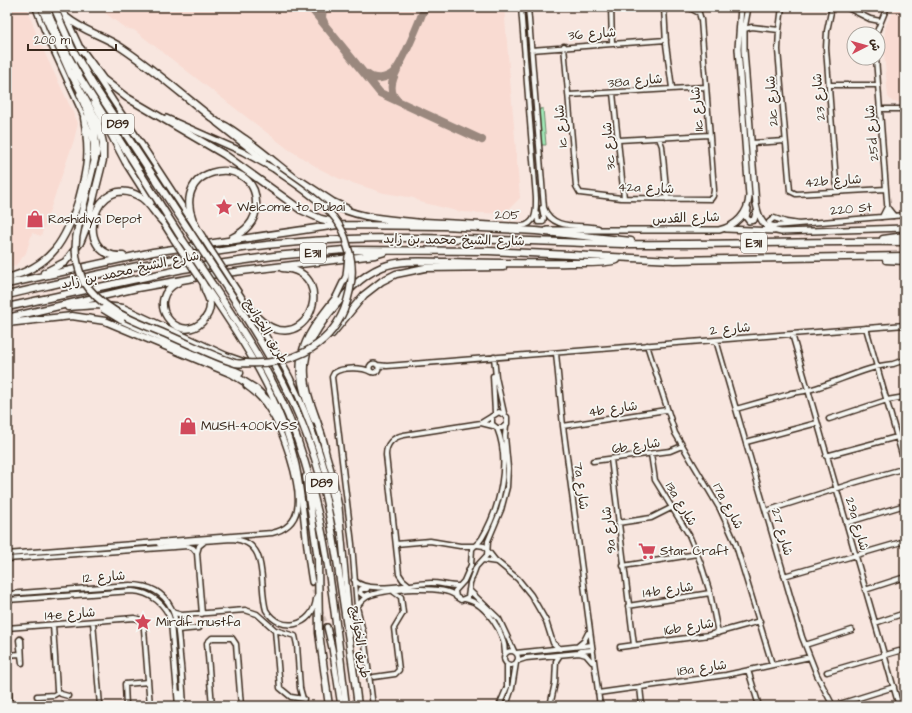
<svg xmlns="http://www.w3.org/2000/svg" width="912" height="713" font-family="'Architects Daughter','Playpen Sans Arabic',sans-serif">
<rect width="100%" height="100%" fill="#f8e6df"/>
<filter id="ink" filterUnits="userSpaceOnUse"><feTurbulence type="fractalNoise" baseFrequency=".025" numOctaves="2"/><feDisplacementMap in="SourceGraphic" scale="8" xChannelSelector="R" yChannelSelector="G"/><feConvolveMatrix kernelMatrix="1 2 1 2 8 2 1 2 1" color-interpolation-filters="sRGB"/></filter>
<g filter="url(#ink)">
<path fill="#f9dbd2" d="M7,7H27L38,39L78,123L74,140L41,236L32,233L26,253L16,265L7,269Z
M101,7H504L520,198L504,214L461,212L420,202L414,198L384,193L340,179L320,169L288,149L134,30L125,28L105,13Z
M896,7H905V101L893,102L888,97L883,43L886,25Z"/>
<path fill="#9fe7b5" stroke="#6d886a" d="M543,108L546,145H540L537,111Z"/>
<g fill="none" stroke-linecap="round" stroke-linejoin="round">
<path stroke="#9a887e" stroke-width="8" d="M310,7L380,93L482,140
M323,7L322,18L324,22
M397,70C391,82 388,93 399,102
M367,74C375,81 387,79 395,71C404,61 419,21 425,7"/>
<path stroke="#d2c0b8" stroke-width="5" stroke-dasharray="5 2.5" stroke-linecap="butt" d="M312,582L317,602
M320,610L327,627"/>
<g stroke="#3b2a1e" stroke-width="7">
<path id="minor" d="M35,7L44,30L90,131L93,144V159
M528,7L544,208C553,231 579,224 598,228
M611,7L612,43
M664,7L666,44L672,88
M782,7L779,30L778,50L790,191L796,194L886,189
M832,7L827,31L826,48L836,181L838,191
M846,7L870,19L880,21
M744,29L752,27L779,30
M876,34L887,7
M564,46L576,186L580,193L621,198L711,199L713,196L714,190L701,20L699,13L688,7
M531,50L666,40
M876,58L888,216
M829,85H878
M613,93L624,198
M569,95L705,87
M880,109H905
M659,138L662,146L667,199
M619,140L709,135
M751,143L785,141
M301,180L333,201L348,208
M537,214L538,222H543L544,218L542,208
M882,217L887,207L894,216
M424,221L522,226C537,224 536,210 536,198L521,7
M799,224L786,222L774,218L769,222L770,225L774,226L905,215
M866,328L905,465
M792,334L899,706
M716,340L802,637L817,675L833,706
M647,345L675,433L720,509L735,542L772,664
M556,353L563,426L600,706
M494,357L496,377L504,413
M369.5 368a4.5 4.5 0 1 1 9 0a4.5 4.5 0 1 1-9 0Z
M893,364L905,360
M377,365L387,366L905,325
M371,372C362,367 342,367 334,373L332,377L352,544L357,607L364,636L373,706
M493,376L495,413
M791,393C825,390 860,367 893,364
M736,409L793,393
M829,419L887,400L905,397
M481,423L499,412L507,417V424L502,428H497L492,424V416
M563,426L666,410
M497,428C511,462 500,508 482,538C479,543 475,545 472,549L471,565L464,581L455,591L456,597L461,600L468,597L470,583L476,567L487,555L488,541L501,510L507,487L508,468L505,436L506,426
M903,433H905
M746,442L817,423
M651,454L655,480L689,535L701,564L710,593L718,633
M826,456L897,437
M611,459L634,645
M593,461L670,451L682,446
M850,484L902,469
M766,511L851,484
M618,523L651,518L673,507
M846,523L905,505
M159,544L232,539C271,541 258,584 266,610C280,634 313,627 316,599
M396,544L430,541L460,546H475
M477,545L484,546L495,560L518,579L531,595L546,621L553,643L560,649
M7,554L272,533C285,530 295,522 297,509C302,486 282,429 269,410C263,400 255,392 246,386
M7,559L188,546L193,548L197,553
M483,560L497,562
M623,566L697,554
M784,576L905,541
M354,580C368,595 412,583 431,583C440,583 449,586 459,586
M408,584L403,580L399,574L386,455C386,444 393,437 404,435L481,423L493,426
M367,589H361L360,593L364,596L368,594
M469,590L499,619L514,651
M865,590L905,577
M7,594L130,585C175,585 178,622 180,656C182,673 183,689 184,706
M465,599C486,603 505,633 505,653
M7,600L132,591C151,592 166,604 171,622L178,706
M628,606L710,593
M357,607C361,601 365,597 371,595C388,589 441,585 455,595
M175,613L182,615L245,610L257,614L275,630L295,636L297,645L300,688L305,706
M202,614L197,553L199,546L204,542
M93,622L100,706
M875,623L905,613
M53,625L57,690L61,694L68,696
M7,628L134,618C141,619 144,622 144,629L150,706
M178,630L199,628
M275,630L280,688L291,697L304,699
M20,639L21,640L22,663L19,640Z
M805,645L852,630
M578,646L584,641L588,633
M620,647L709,635L760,621
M504 658a7 7 0 1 1 14 0a7 7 0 1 1-14 0Z
M580,651L593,650
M516,653L592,645
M7,655L20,654
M517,661L526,658L579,653L586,655L592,662
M7,666L10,706
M748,670L759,706
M827,672L899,651
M374,677L395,674L399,670L394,628L403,613L401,597L394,592
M640,687L642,706
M177,692L180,693L181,706
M598,693L726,675L810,657
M37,696L54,695L59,692
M126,706L125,684L148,682
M212,706L207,643L212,638H232L236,644L241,706
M499,706L507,687V664
M506,706L512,688L516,663
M550,706L555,683L556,661L560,655
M833,706L894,687"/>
</g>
<g stroke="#3b2a1e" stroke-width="8">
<path id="major" d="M61,7L82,52
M748,7L744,29V50L756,204C759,219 764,230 781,232L905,228
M87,61L195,226
M94,103L125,162L151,203
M166,118L243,152L274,169
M217,123L264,160
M748,209L746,217L749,221L754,220L756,213
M160,218L174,240
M726,229L774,231
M547,230H719C736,226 748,214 749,196L738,49L741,7
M231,281C252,313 273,345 290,378C313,426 329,477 339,529
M206,287C244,342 281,399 296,465C304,503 305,543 312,582
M314,420C289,362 298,344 336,297
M324,446L333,477L339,507L350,627
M327,627L332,648L341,706"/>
</g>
<g stroke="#3b2a1e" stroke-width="9">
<path id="highway" d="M41,7L71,75
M46,7L60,41L79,76L182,239
M54,7L72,48L92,83L192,235
M66,17C84,32 103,35 122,48C155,70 185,97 217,122C227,125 236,133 245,139C273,159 300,185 330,203C360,220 393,219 427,224
M81,49L103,79L126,97L225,155L301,210L321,219L338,223
M78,228L97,151L94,128L80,94
M203,238C152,166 259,147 256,206C256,222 245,231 232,238
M883,239L905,236
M123,256C69,258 95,167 142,198C150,204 155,214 162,221
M886,260L905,261
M44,273L65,262L80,243L86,228L103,160V143L98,122L70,72
M7,278C52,266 66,240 79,199C88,166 90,152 84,118
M179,282C142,299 177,346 202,322C207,317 210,311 210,305C210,297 204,292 204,285
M223,282C257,334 289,385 310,444C326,488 333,534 340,580C346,622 353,664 358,706
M7,284L153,252L337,225L444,226L536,231L631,241
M212,284C240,327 268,368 288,415C326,507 334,608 346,706
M7,295C100,274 193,251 288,243C400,232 511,242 624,244C717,245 811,241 905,242
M7,307L183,269L274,256L344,250L489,251L674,260L905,256
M68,307L97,305L123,308L226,356L246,363
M249,308C302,375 345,271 282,268
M7,318L137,288L210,275L375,255L385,252
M121,320L240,373
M7,323L72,316L105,321L232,374L256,389L272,405
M332,334L364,295L382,281L396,274L425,268L503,267
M270,403L284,428
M325,448C320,423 306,400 305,375C303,350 315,331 330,312C345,294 360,276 382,267C403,259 426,262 448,262C489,263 529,264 569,263C585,263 602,264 617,260
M306,477L318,559L319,633L329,706"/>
</g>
<use href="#minor" stroke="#f6f6f2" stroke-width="4"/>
<use href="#major" stroke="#f6f6f2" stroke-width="5"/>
<use href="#highway" stroke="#f6f6f2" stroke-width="6"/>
<g stroke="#3b2a1e" stroke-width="8" stroke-linecap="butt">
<path id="major-bridge" d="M274,169C301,189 343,211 348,248
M203,238L231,281
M174,240L203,283
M336,297L346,276L348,256"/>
</g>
<g stroke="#3b2a1e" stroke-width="9" stroke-linecap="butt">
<path id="highway-bridge" d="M78,228C73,248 76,264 84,283
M192,235L223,282
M182,239L212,284
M83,280C103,312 135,321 168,335C190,344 212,356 235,363C239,364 243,363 247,363C288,365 327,350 344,310C352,289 355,266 347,245
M103,309L121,320"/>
</g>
<use href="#major-bridge" stroke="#f6f6f2" stroke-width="5"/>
<use href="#highway-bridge" stroke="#f6f6f2" stroke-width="6"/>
</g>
</g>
<defs>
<g id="sight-bare" transform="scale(1.38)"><path d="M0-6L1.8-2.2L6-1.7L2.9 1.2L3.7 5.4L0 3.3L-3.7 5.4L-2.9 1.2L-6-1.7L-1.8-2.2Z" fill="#d1495b" stroke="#f6f6f2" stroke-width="2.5" paint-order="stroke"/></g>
<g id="shop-bare" transform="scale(1.38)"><path d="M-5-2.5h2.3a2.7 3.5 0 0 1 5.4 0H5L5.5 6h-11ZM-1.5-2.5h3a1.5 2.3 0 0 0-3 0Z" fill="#d1495b" stroke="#f6f6f2" stroke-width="2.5" paint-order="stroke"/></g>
<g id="supermarket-bare" transform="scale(1.38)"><path d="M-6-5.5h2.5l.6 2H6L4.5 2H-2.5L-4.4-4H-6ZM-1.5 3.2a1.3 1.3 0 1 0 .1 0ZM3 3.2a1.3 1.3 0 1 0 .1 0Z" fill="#d1495b" stroke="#f6f6f2" stroke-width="2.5" paint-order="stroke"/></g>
</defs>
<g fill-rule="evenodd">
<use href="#sight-bare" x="224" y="207"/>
<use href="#shop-bare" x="35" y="219"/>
<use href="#shop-bare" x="188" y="426"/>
<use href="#supermarket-bare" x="647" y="551"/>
<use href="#sight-bare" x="143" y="622"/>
</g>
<g text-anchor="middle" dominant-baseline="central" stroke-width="3.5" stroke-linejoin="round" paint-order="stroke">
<g fill="#f6f6f2" stroke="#73675e" stroke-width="1">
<rect x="102" y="114" width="32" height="20" rx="3"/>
<rect x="741" y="233" width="26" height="20" rx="3"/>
<rect x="300" y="243" width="26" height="20" rx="3"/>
<rect x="306" y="473" width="32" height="20" rx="3"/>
</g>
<g font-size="12" font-weight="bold" fill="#3b2a1e">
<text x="118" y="124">D89</text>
<text x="754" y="243">E311</text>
<text x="313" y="253">E311</text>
<text x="322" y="483">D89</text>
</g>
<g font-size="13" fill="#3b2a1e" stroke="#f6f6f2">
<text transform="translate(592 34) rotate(-4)">شارع 36</text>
<text transform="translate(635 81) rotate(-5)">38a شارع</text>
<text transform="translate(819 97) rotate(-95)">شارع 23</text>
<text transform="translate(772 101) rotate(-94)">21c شارع</text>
<text transform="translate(697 109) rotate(-95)">11c شارع</text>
<text transform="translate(561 126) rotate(-95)">1c شارع</text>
<text transform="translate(872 133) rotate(-95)">25d شارع</text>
<text transform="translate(609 146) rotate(-95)">3c شارع</text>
<text transform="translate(833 181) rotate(-4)">42b شارع</text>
<text transform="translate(646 188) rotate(2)">42a شارع</text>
<text transform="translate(851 209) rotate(-5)">220 St</text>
<text transform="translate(507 215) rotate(1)">205</text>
<text transform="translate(686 218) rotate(-2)">شارع القدس</text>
<text transform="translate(454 240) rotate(1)">شارع الشيخ محمد بن زايد</text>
<text transform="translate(130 270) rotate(-12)">شارع الشيخ محمد بن زايد</text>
<text transform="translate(730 329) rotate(-5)">شارع 2</text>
<text transform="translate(266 331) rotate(59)">طريق الخوانيج</text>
<text transform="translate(613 409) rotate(-8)">4b شارع</text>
<text transform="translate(636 446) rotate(-8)">6b شارع</text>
<text transform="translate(581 486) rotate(83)">7a شارع</text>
<text transform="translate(681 504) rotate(59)">13a شارع</text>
<text transform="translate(728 506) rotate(62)">17a شارع</text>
<text transform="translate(857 524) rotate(74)">29a شارع</text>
<text transform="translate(609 530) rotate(-97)">9a شارع</text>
<text transform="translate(782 532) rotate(74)">شارع 27</text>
<text transform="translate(104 577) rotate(-4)">شارع 12</text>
<text transform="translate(668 590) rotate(-8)">14b شارع</text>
<text transform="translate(70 614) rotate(-4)">14e شارع</text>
<text transform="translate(689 627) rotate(-9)">16b شارع</text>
<text transform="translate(360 642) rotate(82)">طريق الخوانيج</text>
<text transform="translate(702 668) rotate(-8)">18a شارع</text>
</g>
<g font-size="13" fill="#3b2a1e" stroke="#f6f6f2" text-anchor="start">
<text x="237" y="207">Welcome to Dubai</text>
<text x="48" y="219">Rashidiya Depot</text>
<text x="201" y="426">MUSH-400KVSS</text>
<text x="660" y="551">Star Craft</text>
<text x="156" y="622">Mirdif mustfa</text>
</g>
</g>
<rect width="912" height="713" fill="none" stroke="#f6f6f2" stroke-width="24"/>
<rect x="12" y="12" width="888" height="689" fill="none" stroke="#3b2a1e" stroke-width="1.5" filter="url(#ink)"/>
<g transform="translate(866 46) rotate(84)"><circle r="19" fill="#f6f6f2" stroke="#aba49d"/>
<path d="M0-3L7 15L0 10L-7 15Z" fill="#d1495b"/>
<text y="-6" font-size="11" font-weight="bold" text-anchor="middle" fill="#3b2a1e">ش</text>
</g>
<path d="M28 44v6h88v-6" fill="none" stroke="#3b2a1e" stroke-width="2"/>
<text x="34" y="44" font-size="12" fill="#3b2a1e" stroke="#f6f6f2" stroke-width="3" paint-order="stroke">200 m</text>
</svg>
